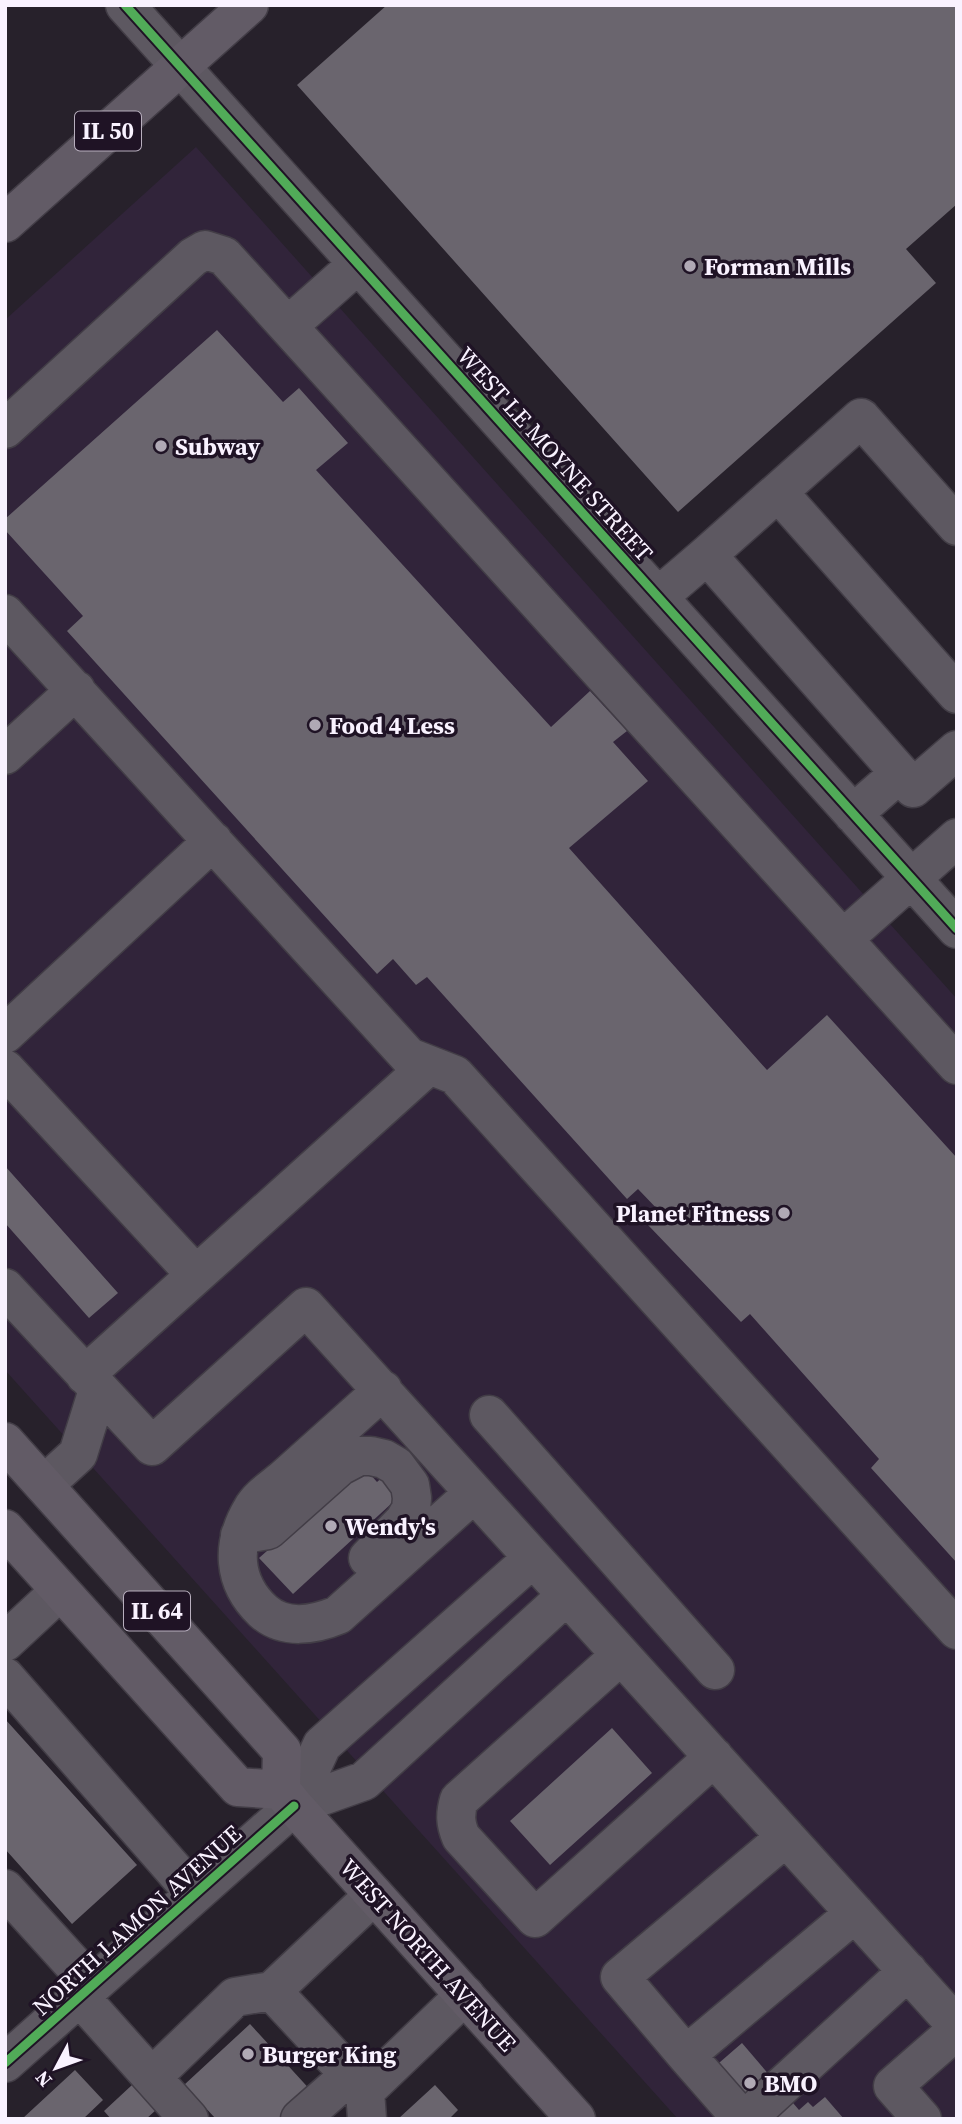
<svg xmlns="http://www.w3.org/2000/svg" width="962" height="2124" font-family="'Source Serif 4',serif">
<rect width="100%" height="100%" fill="#27212b"/>
<path fill="#31243a" d="M196,147L957,999V2119H678L5,1370V320Z"/>
<path fill="#6a656e" d="M387,5H957V204L906,249L936,283L678,512L297,85Z
M217,330L283,402L299,388L348,443L316,470L551,727L590,691L627,731L613,742L648,781L569,848L767,1070L827,1015L957,1158V1563L871,1468L879,1459L750,1314L741,1322L648,1225L661,1213L638,1189L627,1199L427,977L416,985L393,959L377,974L67,631L83,616L5,530V519Z
M5,1166L118,1293L89,1318L5,1223Z
M363,1466L377,1482L386,1474L404,1492L293,1594L259,1558Z
M5,1719L137,1865L72,1924L5,1849Z
M612,1728L652,1773L550,1865L510,1821Z
M250,2024L314,2094L287,2119H216L184,2085Z
M742,2043L799,2110L808,2102L813,2107L825,2097L844,2119H756L712,2069Z
M75,2070L103,2100L83,2119H22Z
M132,2085L156,2110L146,2119H111L104,2111Z
M435,2085L458,2110L449,2119H398Z"/>
<g fill="none" stroke-linecap="round" stroke-linejoin="round">
<g stroke="#423d46" stroke-width="41">
<path id="minor" d="M125,5L957,929
M288,326L358,264
M5,429L193,257L205,250L224,256L957,1065
M778,492L957,694
M707,555L861,418L957,526
M658,597L707,555L913,788L957,750
M5,614L409,1057L455,1075L957,1630
M5,755L76,690
M853,814L900,773
M843,939L957,838
M5,1034L213,841
M5,1069L196,1275L85,1375
M196,1275L429,1065
M5,1288L152,1446L306,1307L957,2026
M383,1390C351,1419 319,1447 287,1476C276,1486 259,1496 252,1509C231,1544 232,1582 263,1611C284,1630 314,1625 338,1615L474,1493
M489,1415L715,1670
M44,1485L78,1454L98,1390
M240,1535L268,1530L340,1466L359,1456H371L384,1459L396,1466L410,1485L412,1498L411,1509L404,1521L368,1558
M5,1642L60,1591
M621,1655L459,1800C455,1814 455,1823 461,1837L535,1918L714,1757
M5,1677L195,1894
M294,1806L322,1745L533,1558
M786,1837L620,1977L686,2055L855,1913
M5,1889L92,1985
M80,1997L189,2119
M686,2055L742,2119
M5,2063L294,1806L364,1781L566,1596
M152,2077L235,1997L272,1991
M365,2091L465,1995
M300,2119L350,2075
M367,2119L365,2091L272,1991L374,1895
M746,2119L908,1971
M922,2119L893,2086L957,2030"/>
</g>
<g stroke="#423d46" stroke-width="41">
<path id="major" d="M5,223L249,5
M5,1442L282,1751L281,1790L294,1806L576,2119
M5,1529L238,1787L281,1790"/>
</g>
<use href="#minor" stroke="#5d5861" stroke-width="38"/>
<use href="#major" stroke="#625b66" stroke-width="38"/>
<g stroke="#1f1325" stroke-width="13">
<path id="cycleway" d="M125,5L957,929
M5,2063L294,1806"/>
</g>
<use href="#cycleway" stroke="#51ab58" stroke-width="9"/>
</g>
<g fill="#b0a9b5" stroke="#1f1325" stroke-width="2.5">
<circle cx="690" cy="266" r="7"/>
<circle cx="161" cy="446" r="7"/>
<circle cx="315" cy="725" r="7"/>
<circle cx="784" cy="1213" r="7"/>
<circle cx="331" cy="1526" r="7"/>
<circle cx="248" cy="2054" r="7"/>
<circle cx="750" cy="2083" r="7"/>
</g>
<g text-anchor="middle" dominant-baseline="central" stroke-width="7" stroke-linejoin="round" paint-order="stroke">
<g fill="#1f1325" stroke="#b8afbe" stroke-width="2">
<rect x="75" y="111.5" width="66" height="39" rx="5"/>
<rect x="124" y="1591.5" width="66" height="39" rx="5"/>
</g>
<g font-size="23" font-weight="bold" fill="#f9f2ff">
<text x="108" y="131">IL 50</text>
<text x="157" y="1611">IL 64</text>
</g>
<g font-size="24" font-weight="bold" fill="#f9f2ff" stroke="#1f1325" text-anchor="start">
<text x="704" y="266">Forman Mills</text>
<text x="175" y="446">Subway</text>
<text x="329" y="725">Food 4 Less</text>
<text x="770" y="1213" text-anchor="end">Planet Fitness</text>
<text x="345" y="1526">Wendy's</text>
<text x="262" y="2054">Burger King</text>
<text x="764" y="2083">BMO</text>
</g>
<g font-size="24" fill="#f9f2ff" stroke="#1f1325">
<text transform="translate(555 454) rotate(48)">WEST LE MOYNE STREET</text>
<text transform="translate(137 1920) rotate(-42)">NORTH LAMON AVENUE</text>
<text transform="translate(428 1955) rotate(48)">WEST NORTH AVENUE</text>
</g>
</g>
<rect width="962" height="2124" fill="none" stroke="#f9f2ff" stroke-width="14"/>
<g transform="translate(56 2068) rotate(229)" stroke="#1f1325" stroke-width="5" paint-order="stroke">
<path d="M0-5L12 26L0 18L-12 26Z" fill="#f9f2ff"/>
<text y="-10" font-size="19" font-weight="bold" text-anchor="middle" fill="#f9f2ff">N</text>
</g>
</svg>
